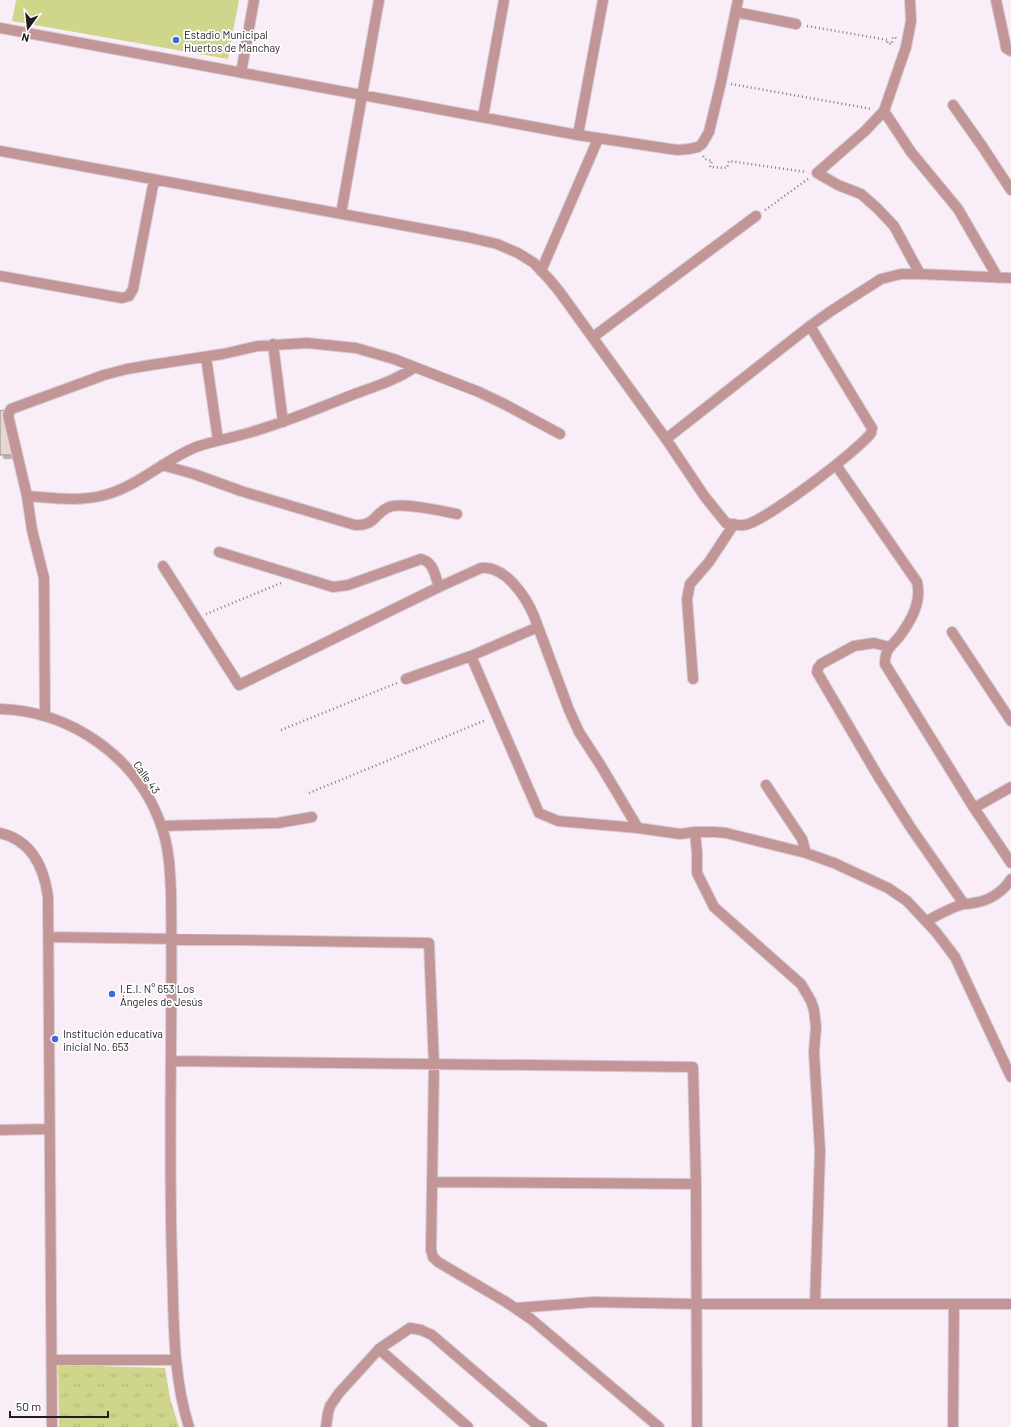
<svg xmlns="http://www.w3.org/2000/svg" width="1011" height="1427" font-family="Barlow,sans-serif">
<defs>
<pattern id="park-tufts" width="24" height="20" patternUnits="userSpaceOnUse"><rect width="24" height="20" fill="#cfd68c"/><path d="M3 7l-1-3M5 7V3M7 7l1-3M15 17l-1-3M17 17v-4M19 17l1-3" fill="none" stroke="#b1b778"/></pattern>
<filter id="shadow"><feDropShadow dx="3.5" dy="3.5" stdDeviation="0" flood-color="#0004"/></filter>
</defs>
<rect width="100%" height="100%" fill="#f9eef8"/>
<path fill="#cfd68c" d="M16,0H239L228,59L12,21Z"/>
<path fill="url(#park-tufts)" d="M58,1365L165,1368L170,1398L179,1427H59Z"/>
<path fill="#e5d8d0" stroke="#968a83" filter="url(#shadow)" d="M4,410L17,455H0V411Z"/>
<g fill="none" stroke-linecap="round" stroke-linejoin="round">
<g stroke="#d6ccd5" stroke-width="12">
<path id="street" d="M910,0L911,21L906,47L884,111L865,131L817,173L838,185L861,194L877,208L894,226L920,274
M996,0L1005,42L1006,48L1011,51
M736,12L796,24
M0,28L578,135L677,150L689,149L698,147L702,144L709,132L721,82L738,0
M241,73L254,0
M953,105L982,146L1011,190
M884,111L911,152L958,209L998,278
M483,117L504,0
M578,135L603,0
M0,151L467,237L497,244L518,253L534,263L549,279L559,291L666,439L705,497L726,523C731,524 739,526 744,525C762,524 860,449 871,433L872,428L870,425L810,326
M341,214L379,0
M541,271L598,139
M0,276L122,298L129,296L133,289L154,180
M593,337L756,216
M273,344L283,422
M206,357L218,440
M666,439L810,326L831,311L881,279L901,274H920L1011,278
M162,465L194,474L241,491L355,525C376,526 374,513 389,507C403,502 441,511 457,514
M836,465L917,582C922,602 911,621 899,637C890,648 885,649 885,664L974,808L1011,863
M27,496C53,498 79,502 105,495C140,485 164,460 196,447C216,440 237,437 258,430C291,420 324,406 357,393C377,386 398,379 415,367
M219,552L333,587L348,585L421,559C434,562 435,576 439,587
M163,566L239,685L439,587L481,568C505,565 526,597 534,616L569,710L579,732L601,766L638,828
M952,632L1011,721
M889,647L874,643L854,646L821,664L818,668L817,672L878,776L911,828L964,904
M471,656L539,813L558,821L638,828L680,834L695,832
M406,679L471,656L538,627
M693,679L687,599L690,584L709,562L734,524
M0,709C71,711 137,757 161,825C169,847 170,869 171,892C173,1015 168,1138 172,1262C174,1317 172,1374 189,1427
M45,716L44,578L32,530L27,496L8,415L11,409L104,375L127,369L151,365L223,354L258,346L307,343L356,348L394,359L479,392L506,405L560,434
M766,785L802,839L806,853
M974,808L1011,787
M161,826L278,823L312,817
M0,833C31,840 44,867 48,897L52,1427
M927,921C938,915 951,907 964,904C967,904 970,904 973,903C989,901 1003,892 1011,879
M49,937L429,943L434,1065L431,1250L433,1257L438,1262L506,1302L531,1319L659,1427
M172,1061L693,1067L696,1184L697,1427
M0,1130L49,1129
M432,1182L696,1184
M815,1304L820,1151L814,1052L816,1027L814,1010L811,1001L801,984L714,907L697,873V853L695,832H715L726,833L806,853L834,863L888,888L907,901L936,932L955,957L1011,1077
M516,1308L593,1302L697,1304H1011
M379,1349L468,1427
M52,1360H176
M326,1427L328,1413L330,1406L339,1393L379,1349L410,1328L421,1330L432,1335L537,1425L542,1427
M953,1427L954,1305"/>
</g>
<path stroke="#857e84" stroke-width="2.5" stroke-dasharray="1 3" stroke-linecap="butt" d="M807,26L888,40L887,43L892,44L893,37L897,38
M731,84L872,109
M703,156L705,159L712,161L710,167L727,168L729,161L806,172
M765,210L808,179
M206,614L281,583
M281,730L397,683
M309,793L486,720"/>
<use href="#street" stroke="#c29697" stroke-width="10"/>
</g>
<g fill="#3f68da" stroke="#fff" stroke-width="1.5">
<circle cx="176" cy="40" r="4"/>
<circle cx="112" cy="994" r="4"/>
<circle cx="55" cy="1039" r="4"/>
</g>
<g text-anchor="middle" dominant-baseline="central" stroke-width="3.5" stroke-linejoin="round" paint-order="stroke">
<g font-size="11" fill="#201c20" stroke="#fff" text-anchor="start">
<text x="184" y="34">Estadio Municipal<tspan x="184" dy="13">Huertos de Manchay</tspan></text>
<text x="120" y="988">I.E.I. N° 653 Los<tspan x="120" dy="13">Ángeles de Jesús</tspan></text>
<text x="63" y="1033">Institución educativa<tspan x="63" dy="13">inicial No. 653</tspan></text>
</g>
<g font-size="11" fill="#201c20" stroke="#fff">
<text transform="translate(147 777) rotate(55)">Calle 43</text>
</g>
</g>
<g transform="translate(28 28) rotate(195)" stroke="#ffffff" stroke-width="3" paint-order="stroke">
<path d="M0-3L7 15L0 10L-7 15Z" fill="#201c20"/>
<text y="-6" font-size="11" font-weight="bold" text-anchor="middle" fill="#201c20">N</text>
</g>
<path d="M10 1411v6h98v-6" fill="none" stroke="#201c20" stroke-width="2"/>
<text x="16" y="1411" font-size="12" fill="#201c20" stroke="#ffffff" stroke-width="3" paint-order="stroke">50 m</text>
</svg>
